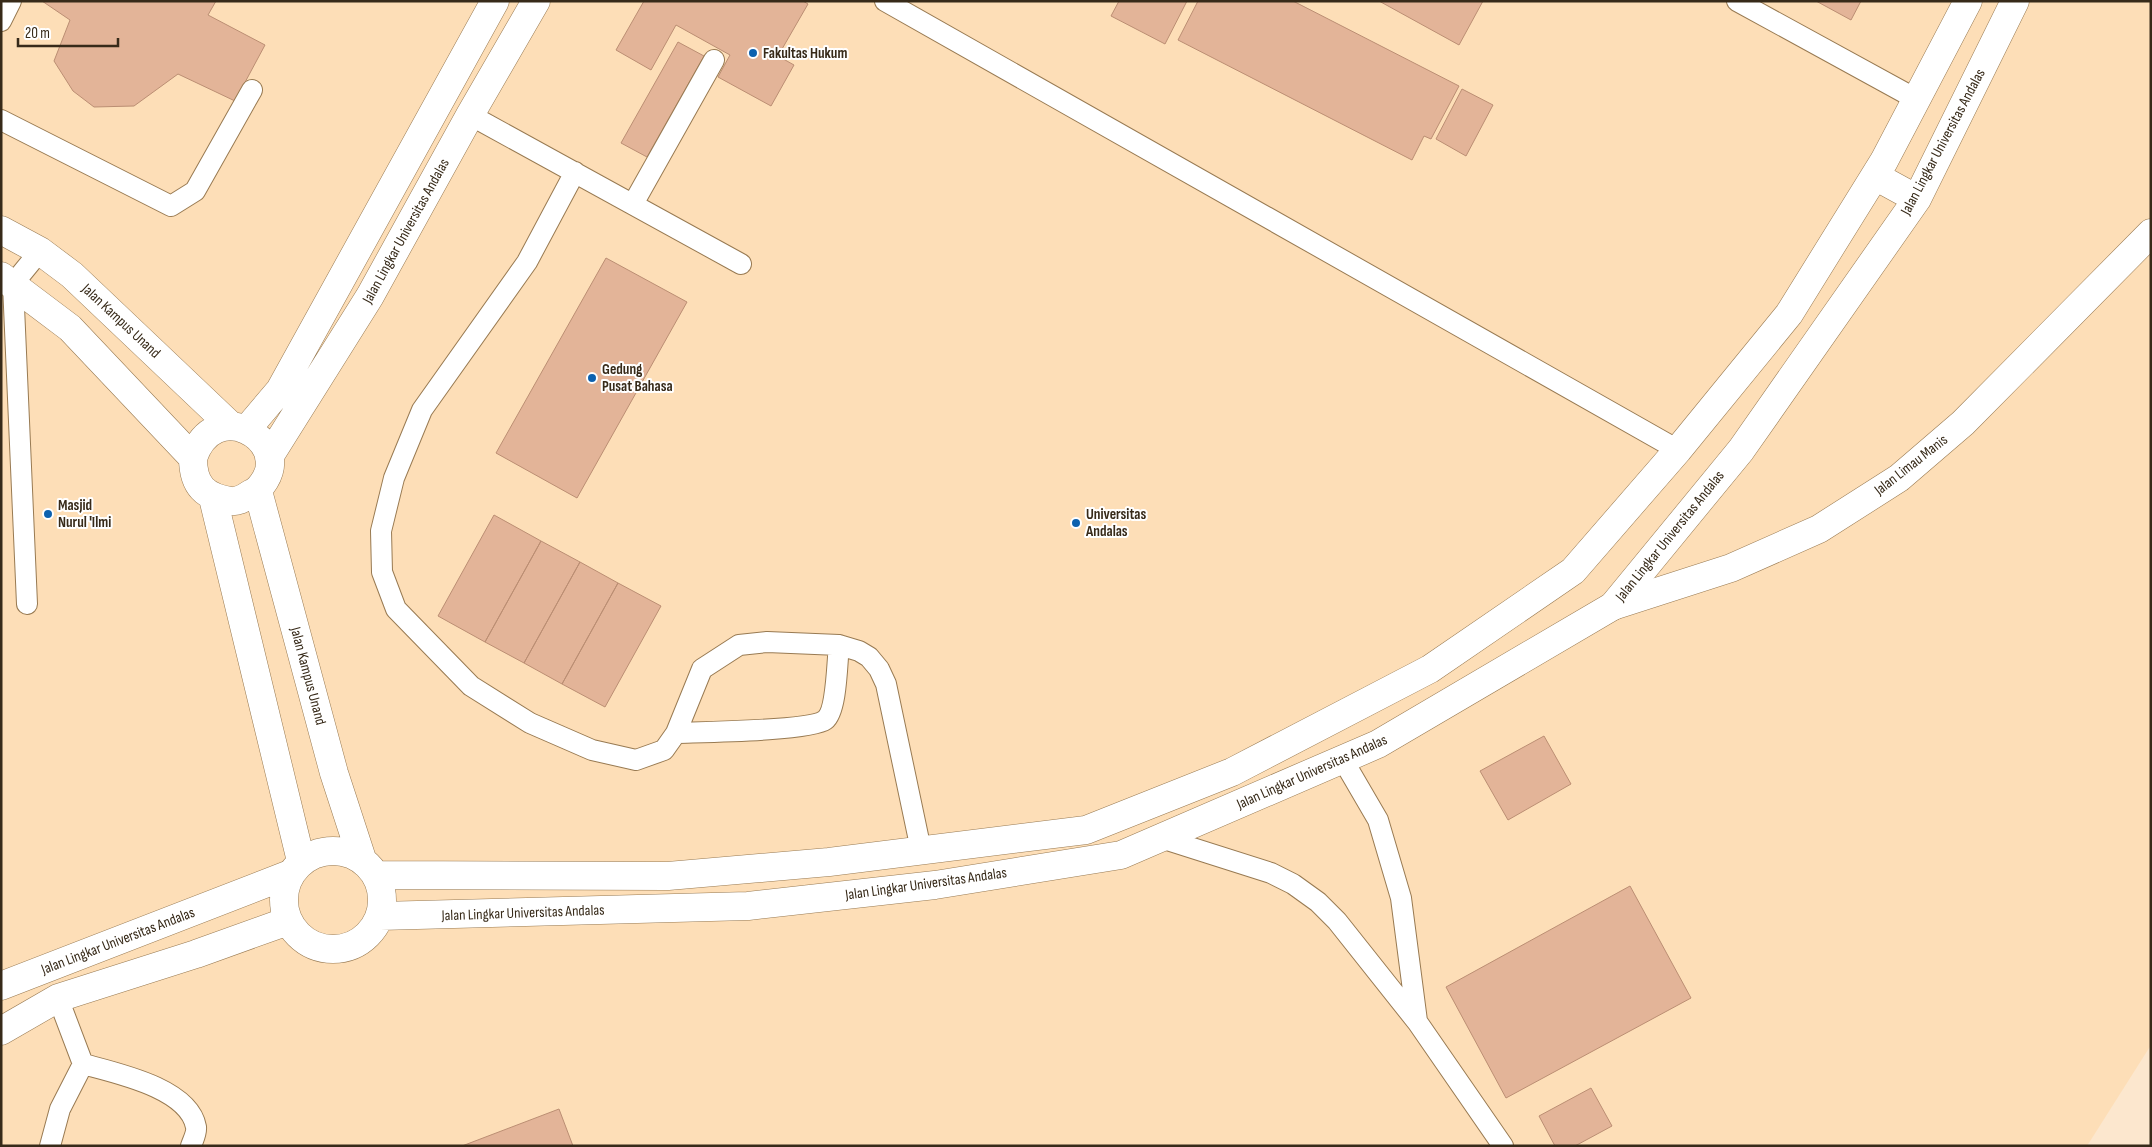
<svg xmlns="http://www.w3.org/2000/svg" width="2152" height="1147" font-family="'Sofia Sans Condensed',sans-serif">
<rect width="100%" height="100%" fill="#fce7ce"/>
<path fill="#fddeb7" d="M1,1H2151V1045L2087,1146H1Z"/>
<path fill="#e3b498" stroke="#bb8e73" d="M42,1H216L208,15L265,45L235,101L178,74L134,106L94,107L73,91L54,61L70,20Z
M644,1H803L808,4L778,56L794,65L771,106L718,77L730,55L676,25L651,70L616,50Z
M1119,1H1187L1165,44L1111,16Z
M1198,1H1293L1459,86L1431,139L1424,136L1412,160L1178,40Z
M1379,1H1483L1459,45Z
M1816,1H1861L1851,20Z
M678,42L704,56L647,157L621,143Z
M1462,89L1493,105L1466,156L1436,139Z
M606,258L687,302L577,498L496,453Z
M494,515L541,541L485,642L438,616Z
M541,541L580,562L524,663L485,642Z
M580,562L618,583L562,684L524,663Z
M618,583L661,606L605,707L562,684Z
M1544,736L1571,784L1508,820L1480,771Z
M1630,886L1691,998L1506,1098L1446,987Z
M1591,1088L1612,1126L1575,1146H1555L1539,1116Z
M559,1109L573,1146H462Z"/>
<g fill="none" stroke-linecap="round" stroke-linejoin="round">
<g stroke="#987a52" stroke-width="22">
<path id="lane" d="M885,1L1678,450
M1737,1L1916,99
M1,21L11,1
M470,115L741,264
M1,120L171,206L195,191L252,90
M575,172L527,262L422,410L394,478L381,531L382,572L396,609L471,686L530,723L592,750L636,760L664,750L676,733L702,669L739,645L767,642L839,645L859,651L869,657L879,669L886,684L921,850
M633,204L714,60
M27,604L13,284L40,251
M676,733C701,732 810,731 825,720C837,711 837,661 839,645
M1343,760L1378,820L1401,898L1417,1021
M1161,838L1271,873L1293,884L1318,902L1337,921L1418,1023L1503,1146
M83,1064C116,1073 189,1088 196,1127C197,1133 193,1140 191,1146
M50,1146L60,1109L83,1064L58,998"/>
</g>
<g stroke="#987a52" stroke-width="29">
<path id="street" d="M1613,606L1731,568L1819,529L1899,478L1963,423L2151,233"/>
</g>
<g stroke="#987a52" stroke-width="29">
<path id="secondary" d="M1875,176L1917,199
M1,230L40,251L72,275L230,425
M1,276L70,328L193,458C193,486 205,497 231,501C239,502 245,497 252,493C259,490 261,486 265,480C290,439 214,395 193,458
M247,429L280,390L495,1
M269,457L370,296L470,115L536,1
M258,491L334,773L362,859
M213,498L301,861
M284 900a49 49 0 1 1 98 0a49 49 0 1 1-98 0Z
M376,875L668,876L829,862L1086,830L1232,772L1430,669L1573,571L1678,450L1789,314L1884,161L1968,1
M380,916L748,906L935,885L1121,855L1378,744L1613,606L1741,450L1917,199L2015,1
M1,986L290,874
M1,1031L58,998L196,954L288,921"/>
</g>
<use href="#lane" stroke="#fff" stroke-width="20"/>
<use href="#street" stroke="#fff" stroke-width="28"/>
<use href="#secondary" stroke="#fff" stroke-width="28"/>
</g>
<g fill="#0c61af" stroke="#fff" stroke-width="2">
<circle cx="753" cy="53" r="5"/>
<circle cx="592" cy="378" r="5"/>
<circle cx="48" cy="514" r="5"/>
<circle cx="1076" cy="523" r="5"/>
</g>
<g text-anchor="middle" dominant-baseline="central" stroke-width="4" stroke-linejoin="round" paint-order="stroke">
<g font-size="15" font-weight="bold" fill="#372a19" stroke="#fff" text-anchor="start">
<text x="763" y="53">Fakultas Hukum</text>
<text x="602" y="369">Gedung<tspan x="602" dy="17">Pusat Bahasa</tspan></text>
<text x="58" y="505">Masjid<tspan x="58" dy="17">Nurul 'Ilmi</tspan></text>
<text x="1086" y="514">Universitas<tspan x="1086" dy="17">Andalas</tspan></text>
</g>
<g font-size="15" fill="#372a19" stroke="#fff">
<text transform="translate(1943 142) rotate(-62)">Jalan Lingkar Universitas Andalas</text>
<text transform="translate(406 231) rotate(-61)">Jalan Lingkar Universitas Andalas</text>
<text transform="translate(121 321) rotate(43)">Jalan Kampus Unand</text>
<text transform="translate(1911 465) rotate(-38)">Jalan Limau Manis</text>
<text transform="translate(1670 536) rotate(-51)">Jalan Lingkar Universitas Andalas</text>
<text transform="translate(308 676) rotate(75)">Jalan Kampus Unand</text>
<text transform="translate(1312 772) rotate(-24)">Jalan Lingkar Universitas Andalas</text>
<text transform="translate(926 884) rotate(-8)">Jalan Lingkar Universitas Andalas</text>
<text transform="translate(523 913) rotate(-2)">Jalan Lingkar Universitas Andalas</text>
<text transform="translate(118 941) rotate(-21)">Jalan Lingkar Universitas Andalas</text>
</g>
</g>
<rect width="2152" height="1147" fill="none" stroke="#372a19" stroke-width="5"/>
<path d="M18 38v8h100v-8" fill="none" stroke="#372a19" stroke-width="2.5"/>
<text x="25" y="38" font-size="15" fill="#372a19" stroke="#ffffff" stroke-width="4" paint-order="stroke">20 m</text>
</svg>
